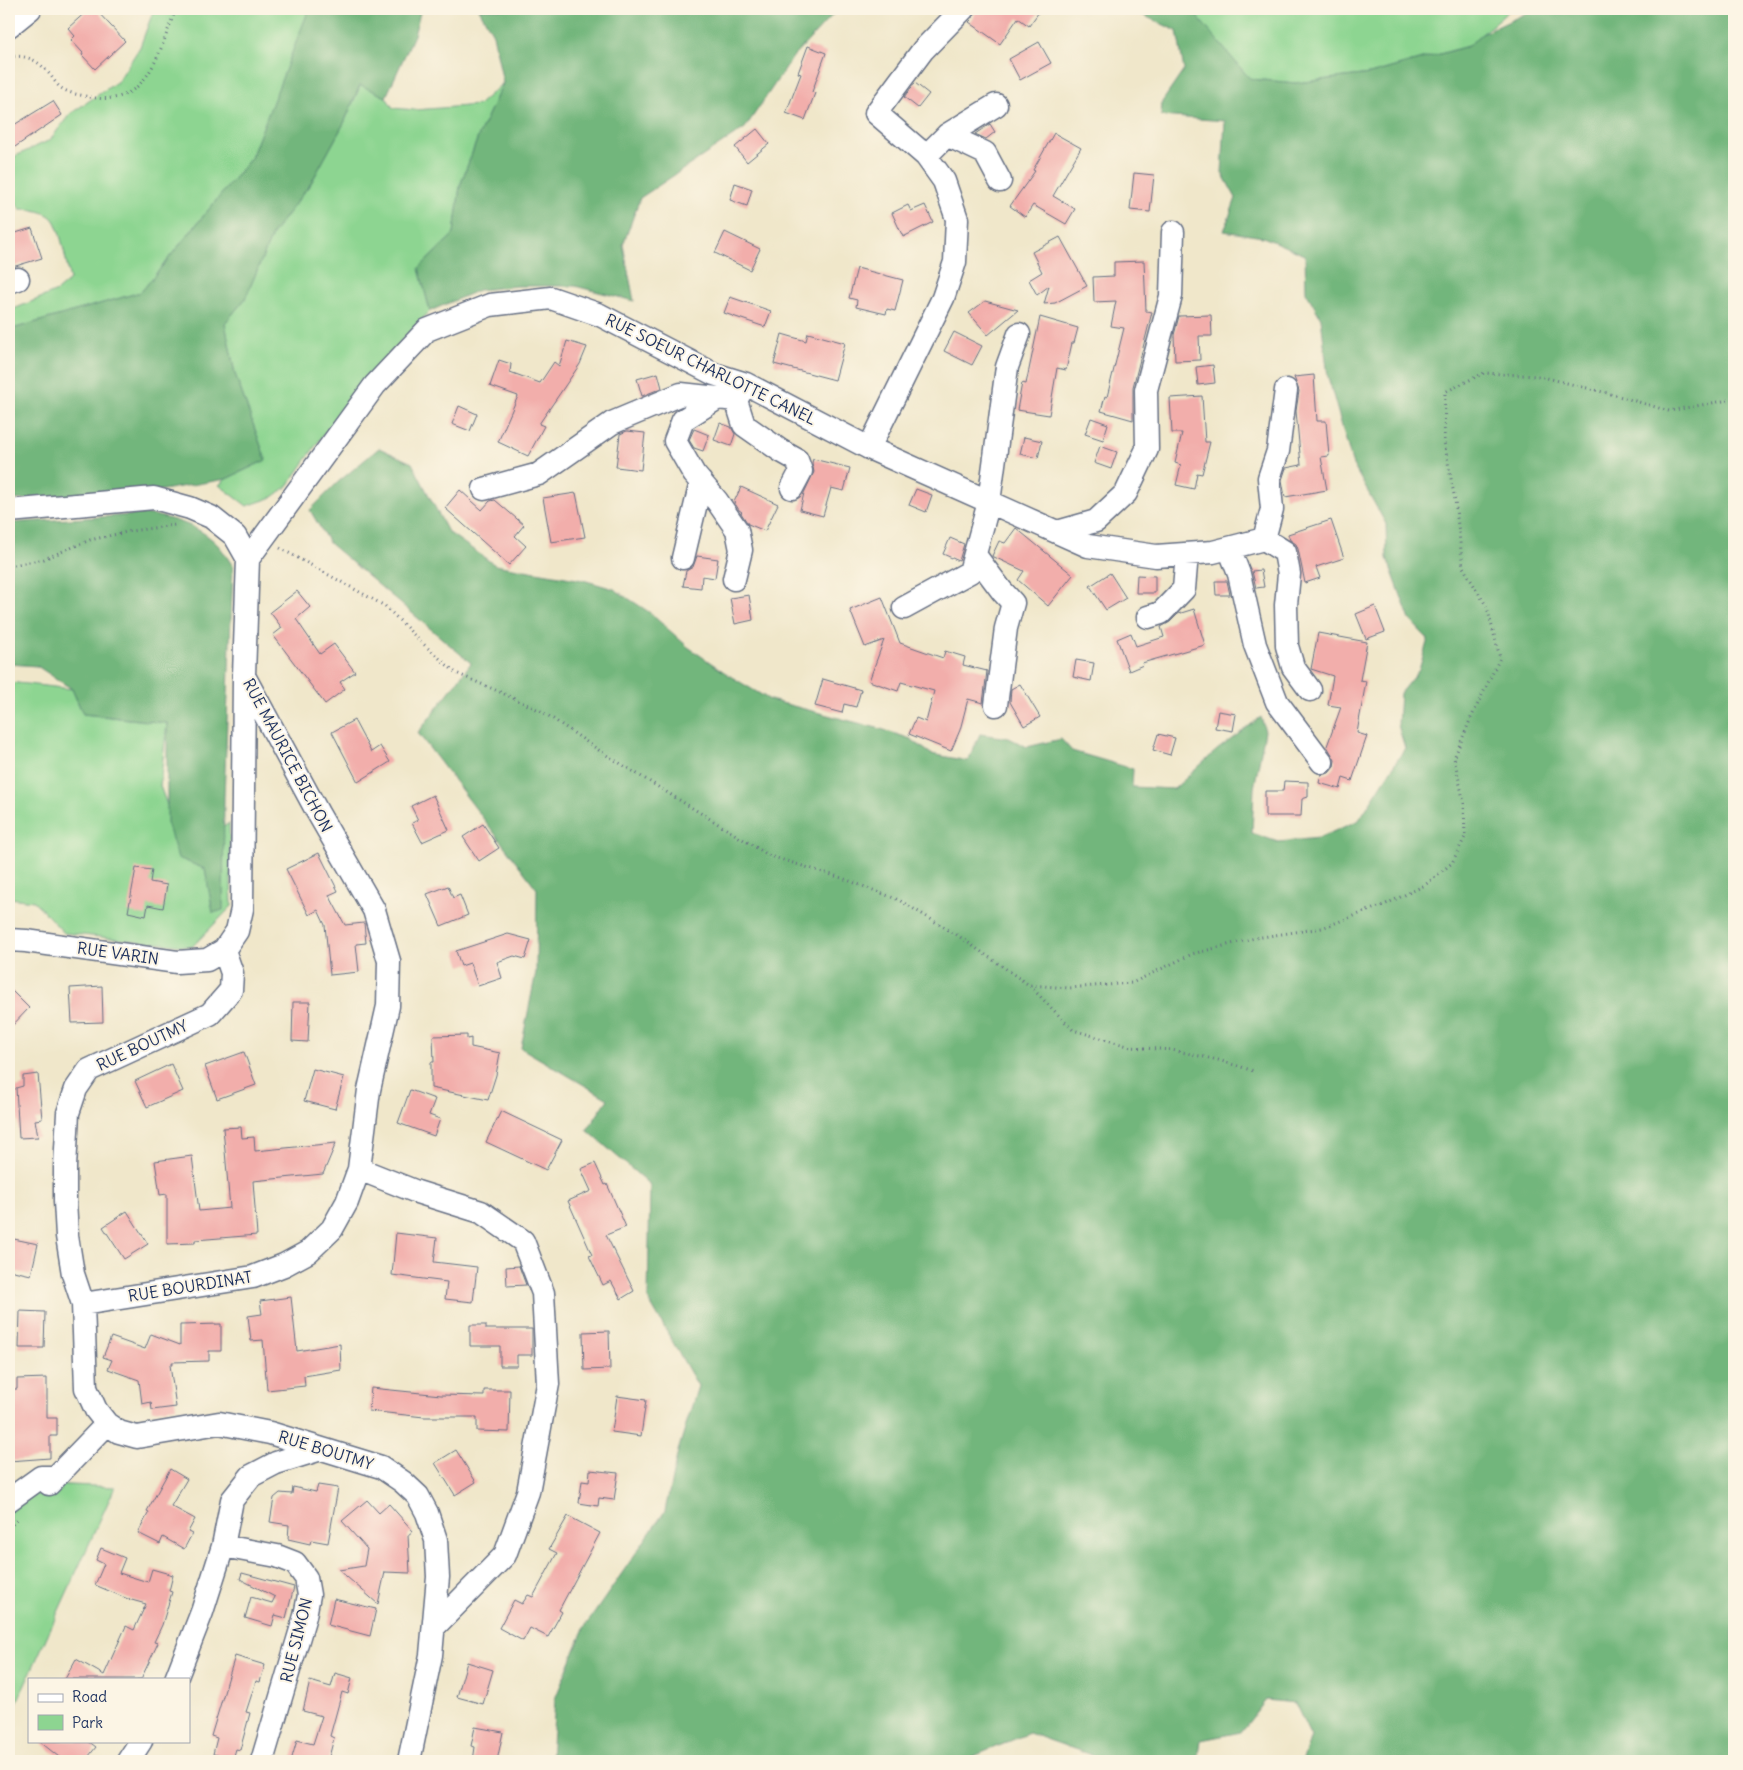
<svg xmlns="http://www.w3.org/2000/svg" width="1743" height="1770" font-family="Delius,sans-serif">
<rect width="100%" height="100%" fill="#fcf5e5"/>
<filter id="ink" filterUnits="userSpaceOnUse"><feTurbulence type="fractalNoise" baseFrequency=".02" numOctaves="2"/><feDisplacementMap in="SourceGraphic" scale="10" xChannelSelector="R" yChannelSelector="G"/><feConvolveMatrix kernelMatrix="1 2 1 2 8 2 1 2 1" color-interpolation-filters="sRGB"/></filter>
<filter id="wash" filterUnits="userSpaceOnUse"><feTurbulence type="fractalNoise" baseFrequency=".0096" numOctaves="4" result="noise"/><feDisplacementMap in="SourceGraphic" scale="20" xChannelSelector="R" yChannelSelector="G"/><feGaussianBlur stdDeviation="1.12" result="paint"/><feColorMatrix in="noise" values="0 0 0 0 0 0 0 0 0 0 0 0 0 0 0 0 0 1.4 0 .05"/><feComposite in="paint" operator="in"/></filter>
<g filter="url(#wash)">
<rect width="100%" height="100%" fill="#f0e7ca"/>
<path fill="#8dd591" stroke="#548278" d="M154,9H309V12L251,158L141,292L9,330V311L57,291L70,280C67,266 61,229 53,219C46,211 31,209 20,209L9,192V159L50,140L70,114L118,81L140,47Z
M1198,9H1511L1468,46L1370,74L1296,83L1250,79L1207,31L1195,13Z
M503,83L478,137L460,186L454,234L419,268L430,311L359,386L314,448L288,486L273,497L247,506L219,485L226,479L266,460L235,374L225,323L245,299L273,233L311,183L344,123L361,84L386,97L393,108L415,110L478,105Z
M9,682L72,689L83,714L167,723L160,786L186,856L229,823L232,906L192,947L64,933L34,901L9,898Z
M49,1484L115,1487L13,1711L9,1714V1505Z"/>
<path fill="#72b67b" stroke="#46726c" d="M309,9H421L414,35L386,97L360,85L344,123L311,183L273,233L245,299L225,323L235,374L266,460L226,479L134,495L9,500V330L141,292L251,158Z
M479,9H838L793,57L745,128L640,198L623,245L634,301L575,286H517L479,290L430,311L419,268L454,234L460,186L478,137L503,83L493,34Z
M1130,9H1198L1195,14L1250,79L1296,83L1370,74L1468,46L1482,34L1535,9H1734V1761H1302L1311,1737L1295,1703L1266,1700L1241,1732L1201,1740L1198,1761H1108L1029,1733L967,1759L966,1761H551L555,1699L584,1628L665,1511L678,1451L698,1386L648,1299L650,1185L587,1130L608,1099L521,1048L536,972L537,889L418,733L471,663L329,543L310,510L337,483L379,448L412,463L448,532L495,565L583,580L614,589L649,612L688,647L730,676L770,700L881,729L911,739L931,754L968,761L980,734L1009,738L1027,747L1061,739L1072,751L1133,769L1132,787L1174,789L1217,750L1261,717L1265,731L1254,788L1252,833L1278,842L1319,838L1359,820L1405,748L1398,725L1400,693L1419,670L1428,639L1410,620L1387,558L1386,524L1353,465L1328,377L1321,318L1306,292L1305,255L1263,237L1224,231L1236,198L1222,173L1225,121L1161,116L1162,102L1184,70L1177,31Z
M146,514C172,518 198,525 217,544C223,550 228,559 233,566L224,797L223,910L213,913L205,869L178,858L167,823V723L83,714L72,689L37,666L9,664V523Z"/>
<g id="blocks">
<path fill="#f2aeab" d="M89,9H95L125,41L95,69L82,55L83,53L71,40L75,36L68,28Z
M976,9H1041L1029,26L1018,18L1000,44L969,22L973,18Z
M1039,42L1051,63L1020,80L1009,59Z
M808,46L826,53L812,92L815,93L805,120L786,113L801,74L798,73Z
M915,83L929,94L918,108L904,97Z
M53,101L62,115L9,151V128Z
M990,124L995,132L986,139L975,134Z
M757,129L769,144L747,162L735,147Z
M1054,133L1081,148L1053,196L1075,209L1066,224L1033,205L1025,217L1010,206L1035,171L1033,170Z
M1134,173L1154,175L1150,212L1130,210Z
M735,183L752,189L747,206L730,200Z
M908,205L911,211L925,205L933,222L903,237L892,213Z
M32,228L42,258L9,268V235Z
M725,232L760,249L750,270L715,253Z
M1060,237L1087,286L1055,303L1044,304L1049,286L1037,295L1029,280L1042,272L1032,252Z
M1144,261L1146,311L1152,312L1133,387V420L1101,411L1105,396L1107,397L1124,328L1111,326L1116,301L1094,302L1093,277L1114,276V262Z
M857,268L903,280L895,311L887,309L886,314L856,307L857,300L849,298Z
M730,297L771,311L765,327L724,313Z
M985,301L1018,310L988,335L969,313Z
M1211,315L1212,336H1199L1200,360L1175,361L1174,335L1179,316Z
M1040,317L1078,328L1074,343H1072L1066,370L1057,368L1049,415L1017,410L1022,383L1026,384Z
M954,332L982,346L972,365L944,351Z
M808,333L845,343L835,380L774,364L782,334L806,341Z
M567,341L587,347L580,364L539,424L544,426L528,456L498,442L518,396L490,386L499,360L511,364L510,372L540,383L554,362L559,366Z
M1213,365L1215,383L1198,385L1196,367Z
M658,373L662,388L642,396L637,379Z
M1314,375L1317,421H1326L1329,456L1321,457L1327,490L1285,497L1282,480L1286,468L1301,465L1296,411L1299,391L1294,377Z
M1202,396L1205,442H1210L1202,474L1197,473L1194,489L1176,485L1181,465L1175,463L1182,433H1172L1170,398Z
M459,406L477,414L470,431L452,424Z
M1091,418L1108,424L1103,440L1085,434Z
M720,423L731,427L735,434L731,446L714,440Z
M694,429L709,435L703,451L694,448L689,440Z
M627,431L645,433L641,470L616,467L620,434Z
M1024,437L1042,441L1038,458L1020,454Z
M1100,446L1117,452L1111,469L1094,463Z
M813,459L850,468L844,491L831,488L823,516L800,510L804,493L814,472L812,463Z
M741,487L778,504L765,531L748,524L741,513L742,512L739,510L734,502Z
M916,489L932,495L926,512L909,505Z
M460,490L482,510L490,501L495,500L524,525L515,536L526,546L509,565L445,508Z
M576,493L585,537L551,542L543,498Z
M1331,520L1344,558L1316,567L1320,578L1305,583L1298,549L1296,544L1290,540L1288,534Z
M1016,528L1073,575L1048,606L1018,580L1024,571L992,556L999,541L1005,543Z
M950,538L964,544L959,561L943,554Z
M697,556L718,559L715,578L702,576L701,588L683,586L686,571L693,567Z
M1261,570L1264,587L1256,588L1252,571Z
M1110,573L1126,598L1106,610L1090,586Z
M1137,575L1155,576V593H1136Z
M1215,581H1227L1230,595H1216Z
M297,591L310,607L296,619L320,654L334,644L355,672L340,682L345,689L325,704L273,635L282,628L270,612Z
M749,595L753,620L735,624L730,598Z
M882,597L900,643L943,658L945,651L965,657L963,665L987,671L983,703L968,699L960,730L951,751L909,734L916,718L926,722L934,691L901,682L898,691L869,681L884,640L865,647L850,610Z
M1375,606L1385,632L1366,639L1356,614Z
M1194,609L1205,645L1142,663L1143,665L1129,671L1117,639L1131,633L1136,646L1164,637L1161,627L1170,622L1178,614Z
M1318,633L1367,642L1360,680L1366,681L1357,733L1367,736L1352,781L1343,778L1340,789L1319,783L1321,775L1329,773L1334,767L1335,760L1327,746L1341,707L1328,705L1333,676L1311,669Z
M1076,660L1094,663L1091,681L1073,677Z
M823,679L861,690L856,707L844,704L842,713L815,706Z
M1020,684L1040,717L1024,726L1010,702L1011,689Z
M1218,711L1236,714L1233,731L1215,728Z
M354,720L371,752L380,746L390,762L358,782L332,732Z
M1158,734L1175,738L1170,755L1153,750Z
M1284,781L1308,782V797L1302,799L1301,816H1265V791H1283Z
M433,795L449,830L422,842L412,823L418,820L411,806Z
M483,824L499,848L479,861L463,837Z
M319,853L338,891L329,895L345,925L364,923L366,943L356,944L359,972L330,975L325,925L318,910L309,915L286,869Z
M136,868L152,870L150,882L167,885L163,908L148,905L146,916L128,912Z
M448,886L453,898L460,895L468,915L441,926L427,894Z
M508,934L531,940L525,959L514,956L497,962L502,978L478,986L470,963L461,966L456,951Z
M102,986L103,1022L72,1023L70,988Z
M9,988L29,1008L9,1029Z
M293,1002H310L308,1042L292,1041Z
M467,1035V1039L471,1038V1047L500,1053L496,1075L488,1100L431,1088V1062H434L433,1036Z
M244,1052L256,1085L217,1099L205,1066Z
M171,1064L183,1091L147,1107L135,1081Z
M313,1069L344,1077L335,1109L304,1101Z
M38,1074L42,1119L35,1120L38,1137L19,1138L16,1088L23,1086V1076Z
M410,1090L435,1099L429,1115L440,1119L434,1136L398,1123Z
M501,1111L562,1140L546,1170L486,1142Z
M241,1127L242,1138L254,1137L255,1151L336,1143L323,1174L253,1181L257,1235L195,1240V1243L167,1244V1194L160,1195L155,1161L192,1156L199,1211L230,1208L223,1128Z
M595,1163L605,1185L607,1184L626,1227L606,1235L634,1291L621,1299L611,1281L603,1285L589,1256L592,1255L568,1201L591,1191L581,1169Z
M127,1211L148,1244L124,1259L103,1227Z
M396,1233L437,1238L434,1262L477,1267L473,1302L445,1299L447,1282L392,1275Z
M9,1238L38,1244L31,1275L9,1270L12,1254H9Z
M519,1266L526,1285L507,1286L506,1267Z
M291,1297L297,1351L340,1344L341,1370L304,1376L305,1386L267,1390L263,1340L251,1341L248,1316L262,1314L260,1301Z
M20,1311L45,1312L44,1348H19Z
M221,1324V1351H209V1361L172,1362L173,1365H170L176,1407L152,1410L151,1402L142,1404L139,1380L108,1369L112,1360L103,1357L111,1337L145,1349L151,1334L180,1345V1325Z
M470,1325H486V1329H532V1355H517V1366H500V1346H470Z
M609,1331L610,1369L584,1370L583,1332Z
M47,1378V1418H57V1436H50V1458L9,1461V1389H17V1379Z
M371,1388L441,1395L484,1396V1390H510L509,1432L477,1431V1417H424L369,1411Z
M617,1396L646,1400L641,1436L612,1432Z
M456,1450L476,1482L455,1495L435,1463Z
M170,1469L187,1479L171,1506L195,1519L188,1532L192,1534L184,1549L163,1537L160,1544L138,1533L149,1512L147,1511Z
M590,1470L618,1473L614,1500L599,1498L598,1506L579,1503L582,1481L589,1482Z
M318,1485L338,1488L328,1543L311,1540L310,1544L288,1539L289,1525L270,1522L274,1498L280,1493L292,1494L293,1487L316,1492Z
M367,1500L379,1513L389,1504L413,1531L408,1535L410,1573L385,1572L378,1604L339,1570L364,1566L367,1549L342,1521Z
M568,1516L600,1533L559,1610L562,1612L548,1637L530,1628L523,1641L499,1628L514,1600L522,1604L528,1595L533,1597L557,1553L549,1549Z
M101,1548L125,1558L119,1573L148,1582L152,1569L173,1575L169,1591L172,1592L162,1625L154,1642L158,1643L141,1679H65L76,1659L104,1675L126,1626L134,1630L146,1604L128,1599L95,1585L104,1564L96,1560Z
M242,1573L294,1587L286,1618L275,1615L272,1626L245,1618L251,1597L272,1603L275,1597L240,1579Z
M334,1599L376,1609L370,1636L328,1625Z
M235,1656L265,1665L260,1682L256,1681L246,1712L250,1713L240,1750L236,1749L233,1759L213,1754L217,1738L211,1736Z
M467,1662L493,1670L483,1704L457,1697Z
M335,1673L352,1678L348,1694L342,1692L330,1736L334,1738L328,1761H291L297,1740L313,1744L322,1716L303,1711L310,1681L331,1687Z
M475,1727L503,1732L497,1761H473L475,1747L471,1746Z
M39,1741H88L96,1747L85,1761H64Z"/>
</g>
</g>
<g filter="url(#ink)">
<use href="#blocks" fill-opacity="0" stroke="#666f84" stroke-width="1"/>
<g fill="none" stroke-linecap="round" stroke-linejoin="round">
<g stroke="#666f84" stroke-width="25">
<path id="minor" d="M9,26L30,9
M947,135L985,153L1000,181
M926,156L947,135L996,105
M9,282L18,279
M718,398L683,420L675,441L694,474L717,501L737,530L741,550L734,579
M736,400L744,425L781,451L797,460L801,471L792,488
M869,448L943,298L955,262L957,219L944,181L926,156L876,113L923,50L963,9
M484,489L539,474L612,423L681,394L736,400L746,384
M9,511L154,498L190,508L211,517L235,536L248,559L244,675L242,909L237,931L224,950L207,960L177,962L26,941L9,940
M1057,532L1096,521L1126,493L1147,449L1146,390L1171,296L1173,232
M1264,539L1285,552L1289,574L1286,605L1287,646L1293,667L1310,690
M1264,539L1272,509L1269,478L1278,451L1286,390
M1229,548L1239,574L1255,645L1277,702L1322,762
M975,555L1002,591L1013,603L1006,628L996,705
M683,558L701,482
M248,559L375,385L427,330L490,305L551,298L600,315L714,374L746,384L869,448L1088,546L1156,556L1213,552L1264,539
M904,608L970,572L989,502L1007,367L1019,334
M1148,617L1161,613L1184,589L1187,554
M244,676L318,813L374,910L389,961L388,1006L369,1090L359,1169
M224,950L232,973L231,990L210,1014L89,1070L76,1089L68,1113L65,1167V1201L67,1236L73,1274L83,1304L86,1388L96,1410L107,1424L119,1432L137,1437L219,1423L270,1433L381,1467L403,1482L418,1496L427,1513L436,1540L438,1577L431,1655L409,1761
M83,1304L253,1277L284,1265L308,1252L332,1229L347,1202L359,1169L417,1192L481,1212L523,1241L543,1293L548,1384L528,1492L505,1555L434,1627
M49,1484L107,1424
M9,1500L41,1477H56
M223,1546L277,1556L295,1563L306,1578L309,1595L305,1616L262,1761
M176,1679L202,1612L223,1546L232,1500L251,1476L276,1463L321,1449
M128,1761L141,1741"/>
</g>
<path stroke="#666f84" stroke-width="3" stroke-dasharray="1 4" stroke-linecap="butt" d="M9,57C28,54 39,61 51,76C54,80 57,85 61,88C70,94 81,95 90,97C149,109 159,50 176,9
M280,548L385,606L420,641L456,673L500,692L543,712L600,751L770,856L842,878L899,900L957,935L1029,985L1069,988L1132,983L1192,954L1255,938L1322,928L1386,904L1425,885L1452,863L1465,837L1464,803L1454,758L1471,718L1500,658L1487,607L1463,567L1455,500L1444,441L1445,392L1484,373L1539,376L1615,395L1669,411L1734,399
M9,566L44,559L90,540L131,531L175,525
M1030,986L1073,1030L1131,1047L1172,1050L1218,1060L1254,1071
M9,1528L18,1518"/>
<use href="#minor" stroke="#fff" stroke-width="22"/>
</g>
</g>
<g text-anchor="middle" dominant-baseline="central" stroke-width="4" stroke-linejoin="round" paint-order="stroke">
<g font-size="16" fill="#1b2f5e" stroke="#fcf5e5">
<text transform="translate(711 369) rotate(26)">RUE SOEUR CHARLOTTE CANEL</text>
<text transform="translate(288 755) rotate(62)">RUE MAURICE BICHON</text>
<text transform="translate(118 953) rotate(8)">RUE VARIN</text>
<text transform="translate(142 1045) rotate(-25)">RUE BOUTMY</text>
<text transform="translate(190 1286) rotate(-9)">RUE BOURDINAT</text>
<text transform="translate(326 1450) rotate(17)">RUE BOUTMY</text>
<text transform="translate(296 1640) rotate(-76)">RUE SIMON</text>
</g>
</g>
<rect width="1743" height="1770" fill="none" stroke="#fcf5e5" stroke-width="30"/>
<rect x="28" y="1678" width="162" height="65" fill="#fcf5e5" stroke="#a2a6af"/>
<rect x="38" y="1694" width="25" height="8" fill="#ffffff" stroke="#a2a6af"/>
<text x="72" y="1702" font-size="15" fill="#1b2f5e">Road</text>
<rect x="38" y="1715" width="25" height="15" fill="#8dd591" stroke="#a2a6af"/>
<text x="72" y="1728" font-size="15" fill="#1b2f5e">Park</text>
</svg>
